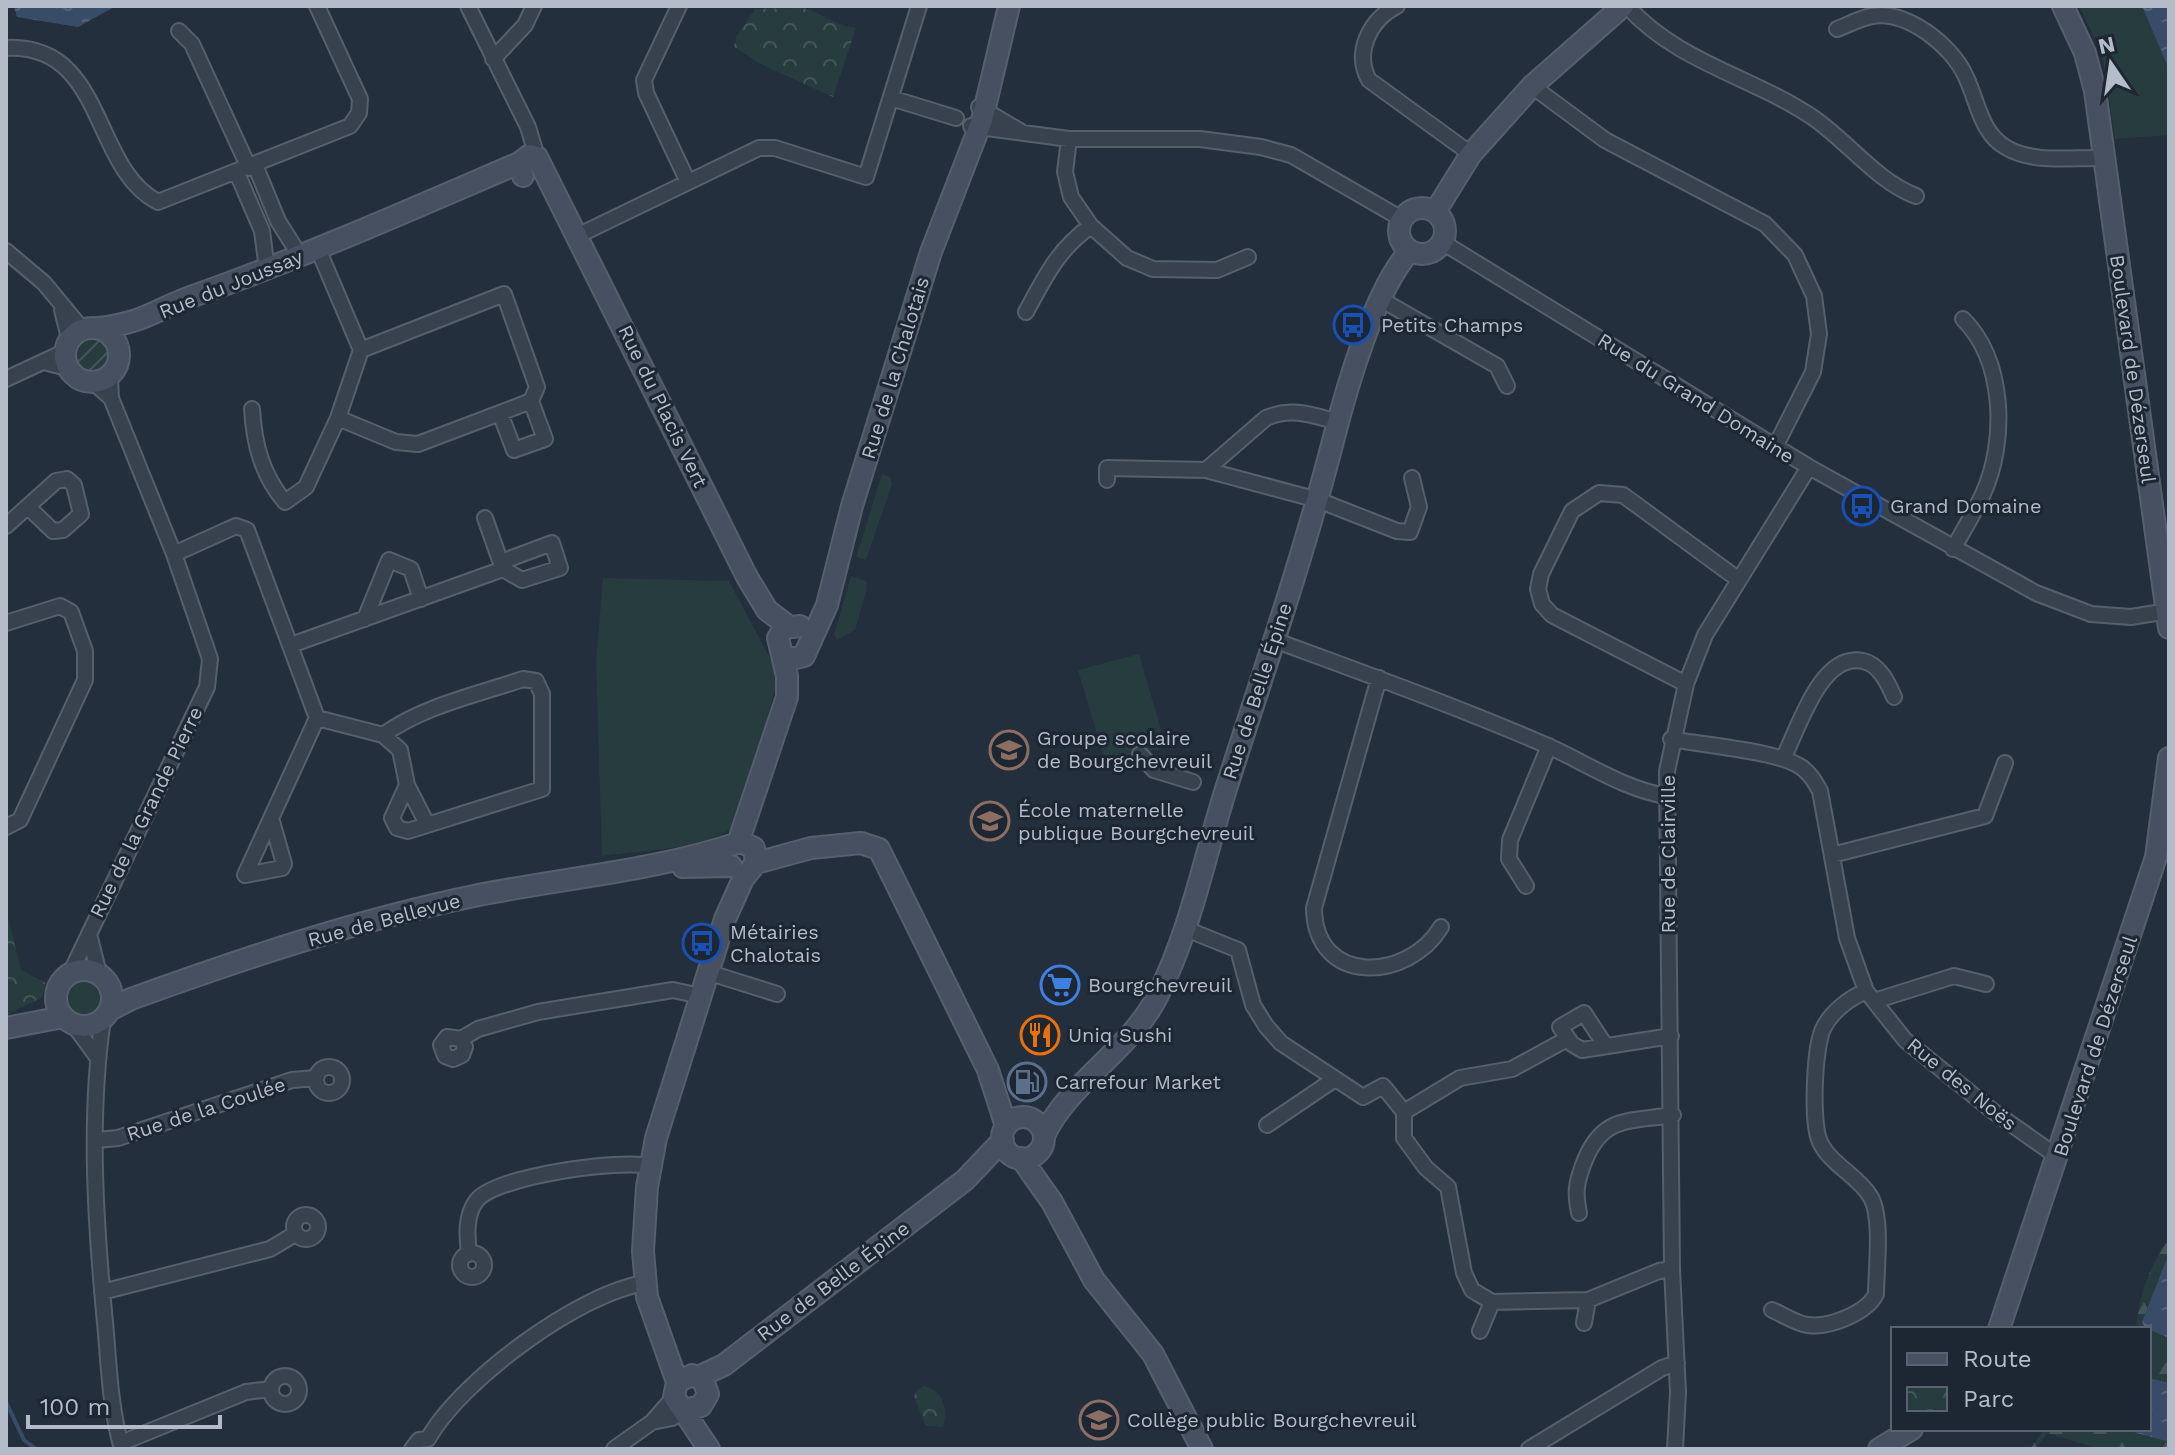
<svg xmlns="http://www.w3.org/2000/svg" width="2175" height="1455" font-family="'Work Sans',sans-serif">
<defs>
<pattern id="forest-firs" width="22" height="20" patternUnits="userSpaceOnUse" patternTransform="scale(2)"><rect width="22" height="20" fill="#263c3f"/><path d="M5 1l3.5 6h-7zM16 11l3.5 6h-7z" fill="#435659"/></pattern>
<pattern id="park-crowns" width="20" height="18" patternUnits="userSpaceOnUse" patternTransform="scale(2)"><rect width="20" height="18" fill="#263c3f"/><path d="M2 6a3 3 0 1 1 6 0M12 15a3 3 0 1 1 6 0" fill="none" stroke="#435659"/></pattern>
<pattern id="garden-furrows" width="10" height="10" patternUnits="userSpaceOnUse" patternTransform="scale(2)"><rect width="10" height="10" fill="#263c3f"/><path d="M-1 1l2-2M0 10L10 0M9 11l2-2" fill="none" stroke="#435659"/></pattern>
<pattern id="water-ripples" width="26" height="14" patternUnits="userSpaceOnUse" patternTransform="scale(2)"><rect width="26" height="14" fill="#394c67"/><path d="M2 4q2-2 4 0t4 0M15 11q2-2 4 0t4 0" fill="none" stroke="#53647b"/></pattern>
</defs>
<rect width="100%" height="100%" fill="#242f3e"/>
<path fill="#263c3f" d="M2079,6H2142L2169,70V135L2115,139L2102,53Z
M882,474L890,477L892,484L866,560L856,557Z
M851,576L866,581L867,588L855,630L837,640L834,635Z
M603,578L729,581L774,666L776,685L741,819C718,850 640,850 602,856L596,662Z
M1139,654L1166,747L1106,764L1078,670Z
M63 998a21 21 0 1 1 42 0a21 21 0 1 1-42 0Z"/>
<path fill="url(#forest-firs)" d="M2169,1239V1253L2142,1322L2146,1329H2136C2139,1296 2149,1266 2169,1239Z
M2149,1330L2169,1338V1383L2149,1378Z
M2045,1429H2123L2169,1442V1449H2100L2047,1433L2036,1449H2030Z"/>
<path fill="url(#park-crowns)" d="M803,8C825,14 831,24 856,28L833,97L761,64L734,47L736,37L755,9Z
M6,909L21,970L46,983L41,998L6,1015Z
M924,1386C944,1390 948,1411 943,1427L926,1426L914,1396L917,1390Z"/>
<path fill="url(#garden-furrows)" d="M77 356a16 16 0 1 1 32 0a16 16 0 1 1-32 0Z"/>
<path fill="url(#water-ripples)" d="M14,6H116L78,27L17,17Z
M2142,6H2169V70Z
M2169,1253V1338L2145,1328L2142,1322Z
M2149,1378L2169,1383V1442L2123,1429H2149Z"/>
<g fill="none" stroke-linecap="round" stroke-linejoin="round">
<path stroke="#394c67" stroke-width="4" d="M6,1402L24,1440L36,1449"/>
<g stroke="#565f6c" stroke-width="18">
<path id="street" d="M468,6L528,127L537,157
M679,6L644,80L646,93L688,182
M1397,6C1369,20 1354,53 1369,80L1471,154
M1627,6C1678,63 1754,77 1815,119C1850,144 1877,181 1916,196
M1837,29C1848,25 1860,18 1872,16C1907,10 1951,45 1965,75C1978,101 1980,133 2007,148C2035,164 2072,157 2104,158
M179,31L192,44L249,168
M6,48C106,43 91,168 158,202L350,126L359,113L360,99L317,6
M493,59L525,25L534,6
M1532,86L1605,140L1765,224L1795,255L1814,296L1819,334L1813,372L1776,445
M891,98L956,118
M979,107L1020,131
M971,126L1069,139H1200L1261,147L1291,155L1402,219
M1069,139L1065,172L1071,197L1091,226L1127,258L1153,269L1217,270L1248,257
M255,165L278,221L300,256
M237,173L262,231L267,269
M579,235L759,148H775L866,177L919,6
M1442,242L1809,467L2036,593L2091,614L2131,617L2168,611
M6,251L44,283L82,329
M1382,300L1497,366L1507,386
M62,310L69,338
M1026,312C1045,277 1058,249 1091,226
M44,362L67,368
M110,377L111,398
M6,379L64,352
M252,409C254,444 262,475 285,502L306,487L338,418L361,350L318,249
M500,413L531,401
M338,418L396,442L418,444L500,413L514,450L545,439L531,401L537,387L504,294L361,350
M1206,470L1318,500L1397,531L1410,532L1419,507L1412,478
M1107,480V468L1206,470L1266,418C1292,407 1312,415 1338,422
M6,526L56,481L67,479L74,485L81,514L63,530L53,531L28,507
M1953,549C1963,531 1974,513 1983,494C2007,441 2005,361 1963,319
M174,554L236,526L247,530L317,718L383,735C423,706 476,695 523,679L536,681L542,694V789L408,831L397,828L392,818L407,785
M501,562L552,543L560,568L522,580L503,569
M365,619L389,560L411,569L421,599
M6,623L60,606L71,612L85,651V680L20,820L6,827
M1274,640C1366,674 1458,707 1548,746C1586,763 1624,789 1666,796
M291,645L503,569L485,518
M1379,678L1314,908C1315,987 1409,981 1441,927
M1686,684L1552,615L1542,604L1538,589L1541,574L1572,511L1599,493L1623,495L1739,580
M383,735L400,750L407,785L427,824
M1671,739C1702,745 1778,751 1801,767C1810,773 1815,782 1820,791L1847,938L1866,991L1905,1040L1994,1112L2058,1157
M1140,754L1154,770L1193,782
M1783,759C1799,727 1821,652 1863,661C1879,664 1888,683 1894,697
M271,818L284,864L282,868L245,875L317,718
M1832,855L1985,816L2005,763
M1526,886L1509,859L1510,840L1549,746
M1186,929L1238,950L1253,1005L1266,1026L1281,1043L1363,1097L1383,1086L1404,1112
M89,934L99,974
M707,972L777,994
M70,974L207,687L210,659L206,647L174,554L111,398L94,383
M1874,1001L1954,976L1986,984
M103,1019C88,1121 96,1231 106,1333C109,1371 111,1412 122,1449
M73,1024L97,1057
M461,1039L465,1047L462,1055L453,1059L445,1056L441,1045L447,1037L461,1039L478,1029L538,1012L673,990L700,996
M1567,1039L1512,1069L1460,1078L1404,1112V1138L1426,1168L1448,1187L1464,1273L1472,1290L1492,1302L1588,1300L1659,1271L1672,1269
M1605,1045L1584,1013L1560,1027L1572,1044L1582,1050L1671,1036
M316 1080a13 13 0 1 1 26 0a13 13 0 1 1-26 0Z
M1267,1125L1335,1079
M97,1140L118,1138L292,1080L316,1078
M1579,1213C1575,1193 1576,1184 1583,1165C1601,1116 1626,1122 1673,1115
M294 1227a12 12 0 1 1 24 0a12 12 0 1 1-24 0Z
M460 1265a12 12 0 1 1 24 0a12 12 0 1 1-24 0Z
M469,1254C467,1236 465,1215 477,1200C497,1176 620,1159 650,1166
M102,1292L270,1249L295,1234
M1772,1310C1782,1314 1797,1324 1808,1325C1829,1328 1867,1313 1876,1294C1876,1270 1883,1216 1870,1196C1858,1176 1830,1164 1820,1142C1811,1124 1814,1044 1824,1027C1832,1011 1850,998 1866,991
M1584,1323L1588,1300
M1480,1331L1492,1302
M271 1390a14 14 0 1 1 28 0a14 14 0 1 1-28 0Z
M652,1422L672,1418L685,1410
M428,1439C460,1381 580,1292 646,1283
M121,1443L246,1392L271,1389
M412,1449L419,1440L428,1439
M614,1449L652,1422L674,1397
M1529,1449L1662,1368L1677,1363
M1675,1449L1678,1392L1672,1269L1667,771L1686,684L1705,635L1809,467"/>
</g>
<g stroke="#565f6c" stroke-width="24">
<path id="secondary" d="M2063,6L2085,53L2095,91L2169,628
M523,176L519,163L530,155L537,157L747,577L767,610L788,626
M1399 231a23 23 0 1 1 46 0a23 23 0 1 1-46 0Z
M1435,212L1471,154L1532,86L1623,6
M65 355a27 27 0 1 1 54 0a27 27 0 1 1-54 0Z
M98,328C145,323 155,309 196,295C306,256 412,209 519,163
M782,654L791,659L804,656L827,605L852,506L931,252L982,120L1009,6
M738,843L787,697V676L778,638L784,628L800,626
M683,867L731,866
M56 998a28 28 0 1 1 56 0a28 28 0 1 1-56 0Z
M110,1010L131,999C242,959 357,920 474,896C562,878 656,871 741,842L754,848L756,863
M6,1028L63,1017
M1002 1138a21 21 0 1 1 42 0a21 21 0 1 1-42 0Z
M1044,1136C1067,1084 1131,1050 1158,995C1191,929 1204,858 1226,789C1263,673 1303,558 1333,441C1346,390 1375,288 1410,251
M1021,1158L1052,1202L1094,1280L1153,1354L1202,1449
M1999,1329L2156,857L2169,758
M698,1377L724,1365L965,1180L1003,1140
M677,1382L647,1297L643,1251L647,1187L656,1138L725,919L743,879L756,863L811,848L861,843L879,849L988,1070L1006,1126
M685,1410L701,1406L708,1394L703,1380L692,1375L677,1382L674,1397L709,1449
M1879,1449L1912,1429"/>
</g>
<use href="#street" stroke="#38414e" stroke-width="14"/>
<use href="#secondary" stroke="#465061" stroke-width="20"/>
</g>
<defs>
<g id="bus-ring" transform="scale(2)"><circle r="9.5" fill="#1d2633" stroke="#1a4fb4" stroke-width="1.5"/><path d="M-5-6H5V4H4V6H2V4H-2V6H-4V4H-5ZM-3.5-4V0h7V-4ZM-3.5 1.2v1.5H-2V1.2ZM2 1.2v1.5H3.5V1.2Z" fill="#1a4fb4"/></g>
<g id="school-ring" transform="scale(2)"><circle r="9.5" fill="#1d2633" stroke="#8d6e63" stroke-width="1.5"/><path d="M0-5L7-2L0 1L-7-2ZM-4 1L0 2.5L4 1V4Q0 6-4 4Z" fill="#8d6e63"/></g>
<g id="supermarket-ring" transform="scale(2)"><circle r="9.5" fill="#1d2633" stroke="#3f7fe0" stroke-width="1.5"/><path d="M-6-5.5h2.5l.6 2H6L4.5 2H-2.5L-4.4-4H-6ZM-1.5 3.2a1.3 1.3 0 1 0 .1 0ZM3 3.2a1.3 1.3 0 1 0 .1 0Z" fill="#3f7fe0"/></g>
<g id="restaurant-ring" transform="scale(2)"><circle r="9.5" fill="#1d2633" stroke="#e8710a" stroke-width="1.5"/><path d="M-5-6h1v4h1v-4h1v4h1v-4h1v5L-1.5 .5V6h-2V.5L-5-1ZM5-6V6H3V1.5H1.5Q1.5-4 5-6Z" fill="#e8710a"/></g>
<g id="fuel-ring" transform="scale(2)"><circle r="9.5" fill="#1d2633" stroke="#5c6f8a" stroke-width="1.5"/><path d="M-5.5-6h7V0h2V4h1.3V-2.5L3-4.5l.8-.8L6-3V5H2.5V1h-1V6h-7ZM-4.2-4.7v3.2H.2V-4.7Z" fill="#5c6f8a"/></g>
</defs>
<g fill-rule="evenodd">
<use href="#bus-ring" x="1353" y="325"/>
<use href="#bus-ring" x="1862" y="506"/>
<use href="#school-ring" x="1009" y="750"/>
<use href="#school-ring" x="990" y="821"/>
<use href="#bus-ring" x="702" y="943"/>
<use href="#supermarket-ring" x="1060" y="985"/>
<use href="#restaurant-ring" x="1040" y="1035"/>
<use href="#fuel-ring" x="1027" y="1082"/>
<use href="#school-ring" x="1099" y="1420"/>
</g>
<g text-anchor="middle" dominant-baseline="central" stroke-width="6" stroke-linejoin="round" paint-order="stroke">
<g font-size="20" fill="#b4bcc9" stroke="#1d2633">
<text transform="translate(231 284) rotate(-22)">Rue du Joussay</text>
<text transform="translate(895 368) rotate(-73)">Rue de la Chalotais</text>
<text transform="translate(2133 369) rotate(82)">Boulevard de Dézerseul</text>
<text transform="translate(1696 398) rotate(32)">Rue du Grand Domaine</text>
<text transform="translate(663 406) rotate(64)">Rue du Placis Vert</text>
<text transform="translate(1257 691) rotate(-72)">Rue de Belle Épine</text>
<text transform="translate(146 812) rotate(-64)">Rue de la Grande Pierre</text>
<text transform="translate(1668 854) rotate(-90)">Rue de Clairville</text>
<text transform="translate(384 920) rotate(-15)">Rue de Bellevue</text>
<text transform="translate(2095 1046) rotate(-72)">Boulevard de Dézerseul</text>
<text transform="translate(1962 1084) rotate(39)">Rue des Noës</text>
<text transform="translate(206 1109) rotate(-18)">Rue de la Coulée</text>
<text transform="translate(833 1281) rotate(-37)">Rue de Belle Épine</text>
</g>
<g font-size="20" fill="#b4bcc9" stroke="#1d2633" text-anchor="start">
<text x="1381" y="325">Petits Champs</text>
<text x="1890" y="506">Grand Domaine</text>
<text x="1037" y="738">Groupe scolaire<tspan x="1037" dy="23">de Bourgchevreuil</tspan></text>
<text x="1018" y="810">École maternelle<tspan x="1018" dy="23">publique Bourgchevreuil</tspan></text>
<text x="730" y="932">Métairies<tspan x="730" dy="23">Chalotais</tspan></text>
<text x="1088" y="985">Bourgchevreuil</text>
<text x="1068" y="1035">Uniq Sushi</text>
<text x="1055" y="1082">Carrefour Market</text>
<text x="1127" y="1420">Collège public Bourgchevreuil</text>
</g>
</g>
<rect width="2175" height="1455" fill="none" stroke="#b4bcc9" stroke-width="16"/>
<rect x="1891" y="1327" width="260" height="104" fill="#1d2633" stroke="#59626f" stroke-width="2"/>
<rect x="1907" y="1353" width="40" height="12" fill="#465061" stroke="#59626f" stroke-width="2"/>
<text x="1963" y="1367" font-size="24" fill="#b4bcc9">Route</text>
<rect x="1907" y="1387" width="40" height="24" fill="url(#park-crowns)" stroke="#59626f" stroke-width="2"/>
<text x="1963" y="1407" font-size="24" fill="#b4bcc9">Parc</text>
<g transform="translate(2111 64) rotate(347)" stroke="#1d2633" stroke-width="6" paint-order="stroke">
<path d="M0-6L14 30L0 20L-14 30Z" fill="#b4bcc9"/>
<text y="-12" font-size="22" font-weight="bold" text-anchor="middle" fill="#b4bcc9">N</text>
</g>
<path d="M28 1415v12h192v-12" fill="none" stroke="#b4bcc9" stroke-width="4"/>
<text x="40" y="1415" font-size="24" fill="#b4bcc9" stroke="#1d2633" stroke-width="6" paint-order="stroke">100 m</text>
</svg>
